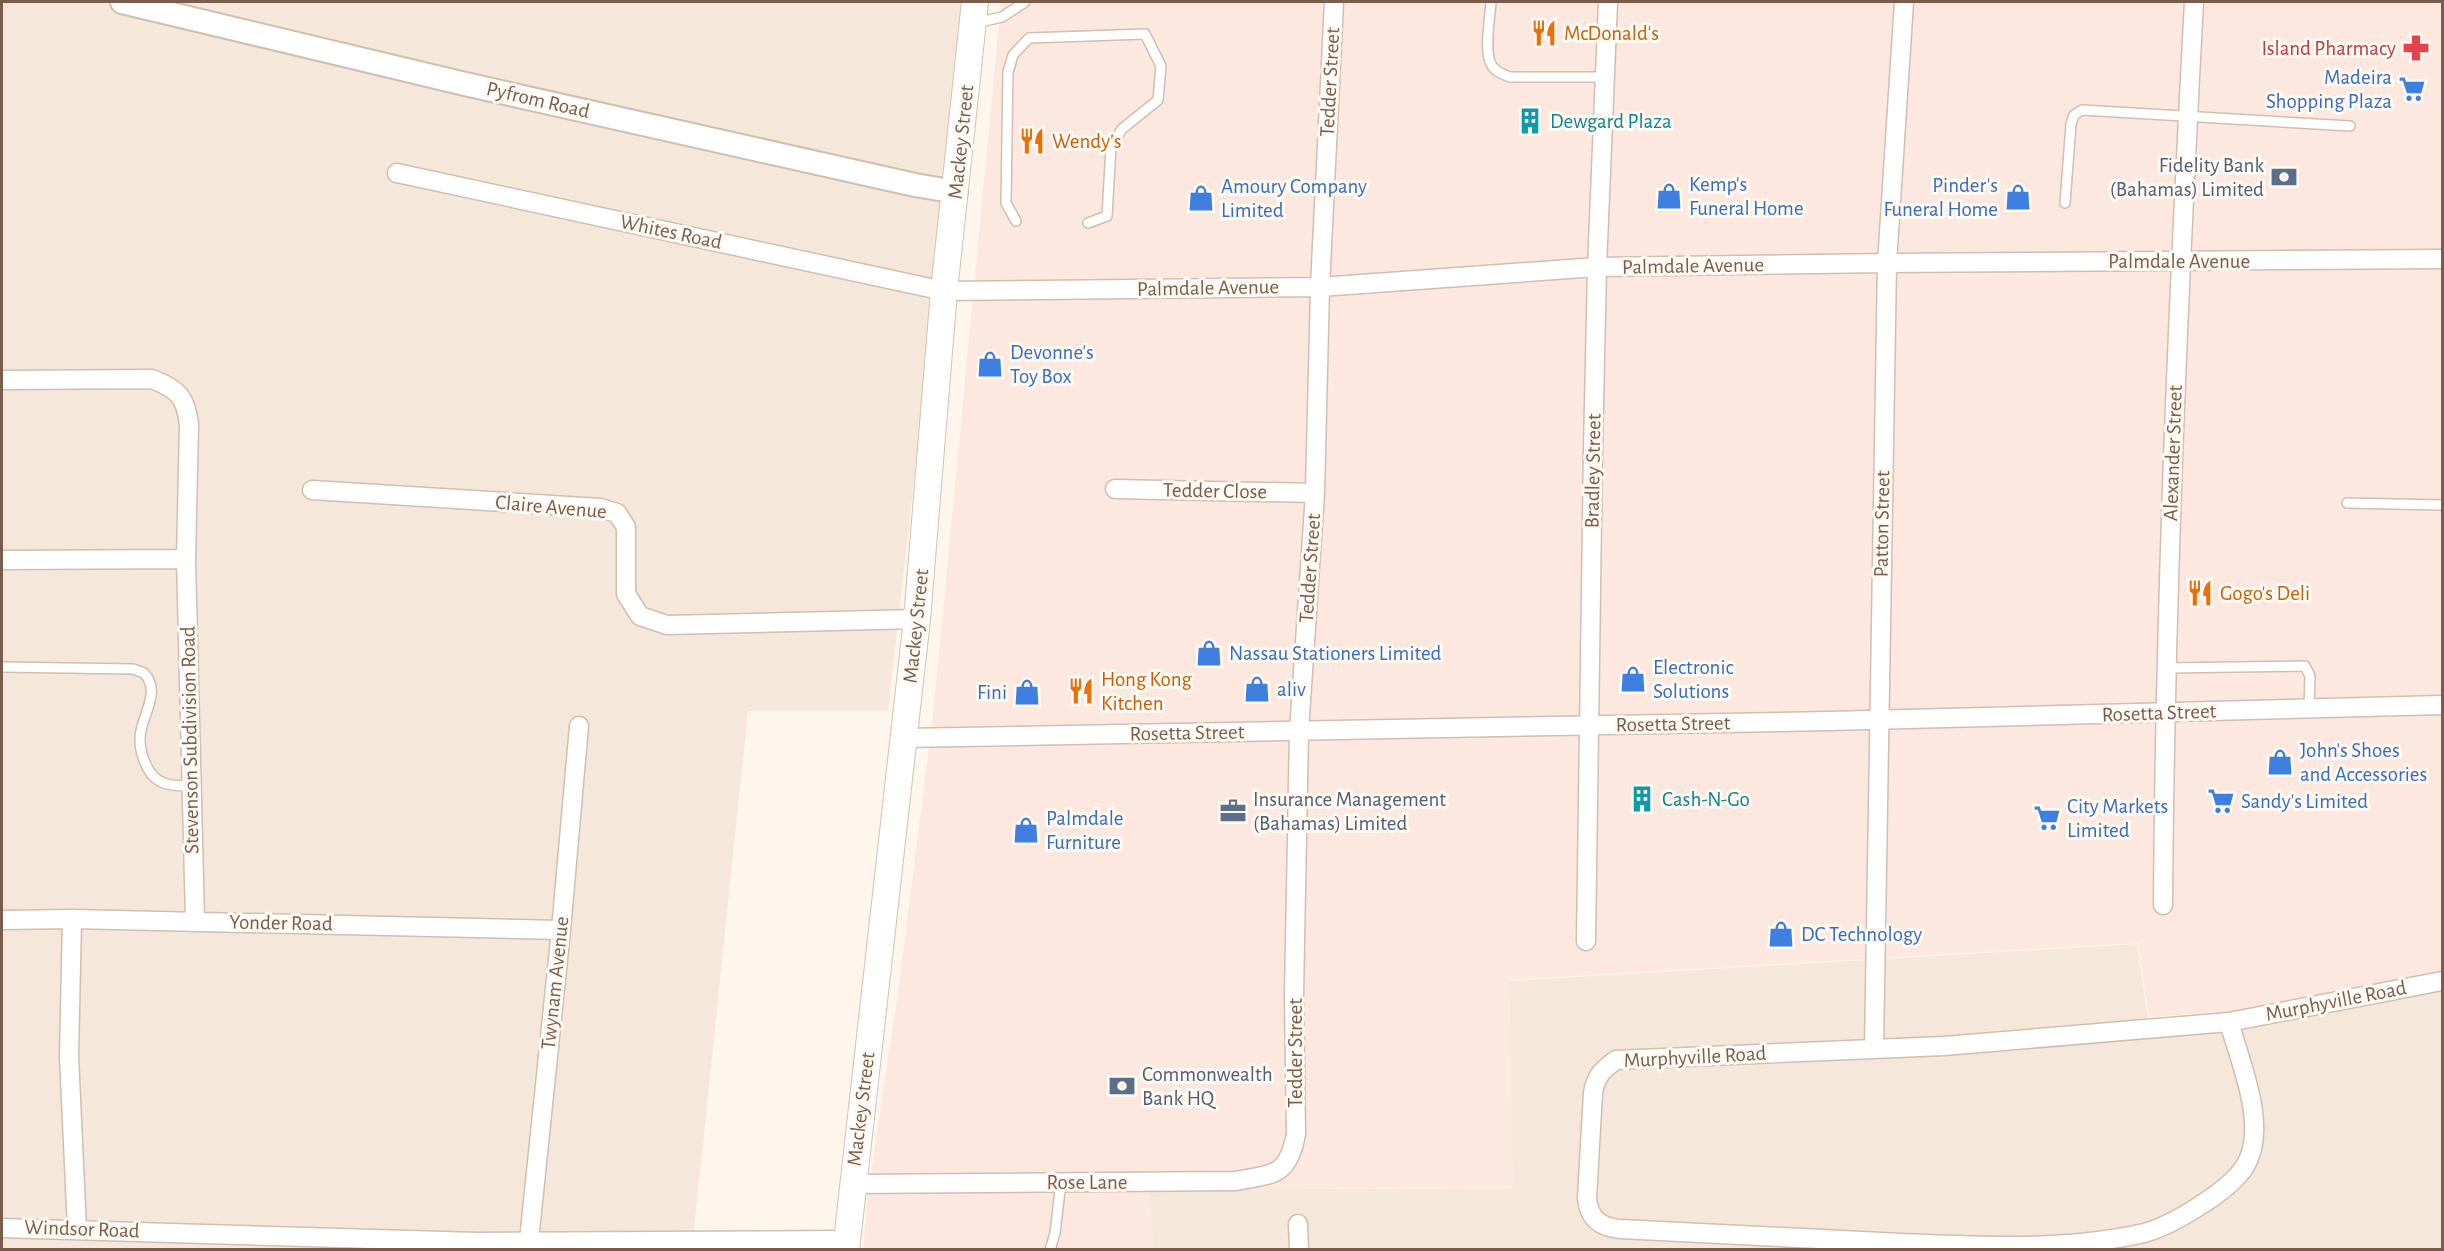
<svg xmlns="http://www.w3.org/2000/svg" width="2444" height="1251" font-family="'Alegreya Sans',sans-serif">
<rect width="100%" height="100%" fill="#fdf6ec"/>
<path fill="#f5e8da" d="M2,2H965L948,179L888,711H748L692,1249H2Z
M2137,944L2148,1019L2249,1012L2442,975V1249L1154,1250L1148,1190L1512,1188L1509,981Z"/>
<path fill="#fde8e0" d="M1001,2H2442V973L2248,1010L2149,1017L2138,943L1509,980L1513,1187L1148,1190L1154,1249L863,1250L868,1193L898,992L933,716Z"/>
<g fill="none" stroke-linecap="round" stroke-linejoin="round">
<g stroke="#d1beb0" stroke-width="12">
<path id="service" d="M1491,2C1490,17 1484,51 1491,64C1495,72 1502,74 1510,77H1604
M976,23L1002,17L1025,2
M2065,203L2071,124L2074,115L2082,110L2350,126
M1016,221L1006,203L1008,72L1013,55L1029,38L1145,34L1161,66L1158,100L1122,129L1111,146L1107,216L1088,223
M2347,503L2442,505
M2,667L133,669L144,673C163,693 139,718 140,740C140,750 143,759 147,767C156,786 173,786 191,786
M2166,668L2305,666L2310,676L2309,708
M1050,1250L1055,1233L1061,1182"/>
</g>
<g stroke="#d1beb0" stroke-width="21">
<path id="minor" d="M397,173L944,291L1320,287L1597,267L1887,263L2442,259
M2,380L152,379C178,389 186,397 189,425L186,559L195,921
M1115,489L1315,493
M312,490L600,508L617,513L626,527V594L640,616L667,625L917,619
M2,560L186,559
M904,738L1829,721L2442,705
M2163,905C2165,603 2178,302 2194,2
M72,919L69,1056L77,1229
M2,920L72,919L561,930
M1586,941L1593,450L1597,267L1608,2
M2229,1022C2240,1062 2269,1128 2245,1166C2230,1191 2171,1226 2144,1233C2066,1251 1981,1246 1901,1243C1807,1238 1713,1234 1620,1229C1600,1227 1589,1219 1587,1198L1593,1093C1596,1076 1602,1070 1616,1060L1944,1046L2229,1022L2442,981
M1874,1048L1887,263L1904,2
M853,1184L1235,1181C1273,1174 1288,1177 1296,1134L1294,995L1299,731L1315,493L1320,287L1334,2
M1298,1224L1299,1250
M2,1228L478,1242L847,1240
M528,1250L561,930L579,726"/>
</g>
<g stroke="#d1beb0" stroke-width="26">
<path id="tertiary" d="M122,2L465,84L915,185L956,192"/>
</g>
<g stroke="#d6c0b0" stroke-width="28">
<path id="secondary" d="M846,1250L917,619L944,291L975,2"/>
</g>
<use href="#service" stroke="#fff" stroke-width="9"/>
<use href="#minor" stroke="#fff" stroke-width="18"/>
<use href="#tertiary" stroke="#fff" stroke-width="22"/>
<use href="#secondary" stroke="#fff" stroke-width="26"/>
</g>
<defs>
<g id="restaurant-bare" transform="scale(2.07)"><path d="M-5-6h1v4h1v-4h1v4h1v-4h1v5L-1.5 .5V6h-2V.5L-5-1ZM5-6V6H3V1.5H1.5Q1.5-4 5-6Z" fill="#e8710a" stroke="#fffaf3" stroke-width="2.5" paint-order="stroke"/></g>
<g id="pharmacy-bare" transform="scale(2.07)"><path d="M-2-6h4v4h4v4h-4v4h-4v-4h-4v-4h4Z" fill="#e0444e" stroke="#fffaf3" stroke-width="2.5" paint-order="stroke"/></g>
<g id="supermarket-bare" transform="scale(2.07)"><path d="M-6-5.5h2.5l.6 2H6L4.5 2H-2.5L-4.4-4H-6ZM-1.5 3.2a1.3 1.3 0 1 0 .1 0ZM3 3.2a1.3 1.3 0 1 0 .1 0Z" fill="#3f7fe0" stroke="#fffaf3" stroke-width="2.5" paint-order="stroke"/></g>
<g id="building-bare" transform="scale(2.07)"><path d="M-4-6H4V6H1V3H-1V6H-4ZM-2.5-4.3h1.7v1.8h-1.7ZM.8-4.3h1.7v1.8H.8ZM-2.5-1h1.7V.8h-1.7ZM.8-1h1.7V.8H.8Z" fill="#0f9aa8" stroke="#fffaf3" stroke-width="2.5" paint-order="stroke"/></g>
<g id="bank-bare" transform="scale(2.07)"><path d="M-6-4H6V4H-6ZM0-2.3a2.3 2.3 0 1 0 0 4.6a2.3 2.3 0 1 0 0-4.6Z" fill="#5c6f8a" stroke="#fffaf3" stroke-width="2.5" paint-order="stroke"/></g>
<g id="shop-bare" transform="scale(2.07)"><path d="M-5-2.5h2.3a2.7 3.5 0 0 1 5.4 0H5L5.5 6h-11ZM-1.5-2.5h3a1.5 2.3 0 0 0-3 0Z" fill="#3f7fe0" stroke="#fffaf3" stroke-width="2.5" paint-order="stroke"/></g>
<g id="office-bare" transform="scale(2.07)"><path d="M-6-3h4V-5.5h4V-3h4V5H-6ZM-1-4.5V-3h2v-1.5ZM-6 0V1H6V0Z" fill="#5c6f8a" stroke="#fffaf3" stroke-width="2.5" paint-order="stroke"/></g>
</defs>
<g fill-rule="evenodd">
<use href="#restaurant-bare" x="1544" y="33"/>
<use href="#pharmacy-bare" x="2416" y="48"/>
<use href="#supermarket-bare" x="2412" y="89"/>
<use href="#building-bare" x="1530" y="121"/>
<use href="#restaurant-bare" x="1032" y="141"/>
<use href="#bank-bare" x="2284" y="177"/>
<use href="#shop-bare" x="1669" y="196"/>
<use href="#shop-bare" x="2018" y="197"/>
<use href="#shop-bare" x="1201" y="198"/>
<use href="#shop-bare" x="990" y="364"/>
<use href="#restaurant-bare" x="2200" y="593"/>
<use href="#shop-bare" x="1209" y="653"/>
<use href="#shop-bare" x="1633" y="679"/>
<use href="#shop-bare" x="1257" y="689"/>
<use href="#restaurant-bare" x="1081" y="691"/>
<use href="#shop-bare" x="1027" y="692"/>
<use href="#shop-bare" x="2280" y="762"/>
<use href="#building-bare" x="1642" y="799"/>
<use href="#supermarket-bare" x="2221" y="801"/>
<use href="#office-bare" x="1233" y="811"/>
<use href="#supermarket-bare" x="2047" y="818"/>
<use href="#shop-bare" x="1026" y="830"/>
<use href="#shop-bare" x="1781" y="934"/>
<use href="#bank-bare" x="1122" y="1086"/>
</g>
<g text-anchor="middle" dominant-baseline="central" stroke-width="6" stroke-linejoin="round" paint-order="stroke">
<g font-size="21" fill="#c56008" stroke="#fffaf3" text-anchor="start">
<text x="1564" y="33">McDonald's</text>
<text x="1052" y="141">Wendy's</text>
<text x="2220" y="593">Gogo's Deli</text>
<text x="1101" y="679">Hong Kong<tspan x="1101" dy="24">Kitchen</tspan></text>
</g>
<g font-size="21" fill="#be3a42" stroke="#fffaf3" text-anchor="end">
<text x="2396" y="48">Island Pharmacy</text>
</g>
<g font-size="21" fill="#366cbe" stroke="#fffaf3" text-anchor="start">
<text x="2392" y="77" text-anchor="end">Madeira<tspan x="2392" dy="24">Shopping Plaza</tspan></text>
<text x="1689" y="184">Kemp's<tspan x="1689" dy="24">Funeral Home</tspan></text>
<text x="1998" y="185" text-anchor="end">Pinder's<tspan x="1998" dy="24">Funeral Home</tspan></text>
<text x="1221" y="186">Amoury Company<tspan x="1221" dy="24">Limited</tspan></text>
<text x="1010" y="352">Devonne's<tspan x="1010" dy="24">Toy Box</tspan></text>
<text x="1229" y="653">Nassau Stationers Limited</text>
<text x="1653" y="667">Electronic<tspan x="1653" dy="24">Solutions</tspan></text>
<text x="1277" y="689">aliv</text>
<text x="1007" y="692" text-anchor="end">Fini</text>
<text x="2300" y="750">John's Shoes<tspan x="2300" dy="24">and Accessories</tspan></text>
<text x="2241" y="801">Sandy's Limited</text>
<text x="2067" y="806">City Markets<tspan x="2067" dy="24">Limited</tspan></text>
<text x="1046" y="818">Palmdale<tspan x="1046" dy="24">Furniture</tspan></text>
<text x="1801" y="934">DC Technology</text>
</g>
<g font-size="21" fill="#7a5c4d" stroke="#fffaf3">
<text transform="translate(1330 82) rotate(-87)">Tedder Street</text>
<text transform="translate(538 100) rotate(13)">Pyfrom Road</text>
<text transform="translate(961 142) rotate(-84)">Mackey Street</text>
<text transform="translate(671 232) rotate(12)">Whites Road</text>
<text x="2179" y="261">Palmdale Avenue</text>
<text transform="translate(1693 266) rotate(-1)">Palmdale Avenue</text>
<text transform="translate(1208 288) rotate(-1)">Palmdale Avenue</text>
<text transform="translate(2173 453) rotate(-88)">Alexander Street</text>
<text transform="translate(1593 471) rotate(-89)">Bradley Street</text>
<text transform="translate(1215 491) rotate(1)">Tedder Close</text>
<text transform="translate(551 507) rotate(5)">Claire Avenue</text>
<text transform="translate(1882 524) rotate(-89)">Patton Street</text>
<text transform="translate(1310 568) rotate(-86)">Tedder Street</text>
<text transform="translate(916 626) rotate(-84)">Mackey Street</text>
<text transform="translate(2159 713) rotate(-2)">Rosetta Street</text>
<text transform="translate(1673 724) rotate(-1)">Rosetta Street</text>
<text transform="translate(1187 733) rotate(-1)">Rosetta Street</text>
<text transform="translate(190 740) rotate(-91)">Stevenson Subdivision Road</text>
<text transform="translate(281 923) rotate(1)">Yonder Road</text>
<text transform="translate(555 983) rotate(-84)">Twynam Avenue</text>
<text transform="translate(2336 1001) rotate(-11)">Murphyville Road</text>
<text transform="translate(1295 1053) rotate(-90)">Tedder Street</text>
<text transform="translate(1695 1057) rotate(-3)">Murphyville Road</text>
<text transform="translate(861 1109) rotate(-83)">Mackey Street</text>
<text x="1087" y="1182">Rose Lane</text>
<text transform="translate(82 1229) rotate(2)">Windsor Road</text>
</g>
<g font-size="21" fill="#0d838f" stroke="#fffaf3" text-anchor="start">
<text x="1550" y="121">Dewgard Plaza</text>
<text x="1662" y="799">Cash-N-Go</text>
</g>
<g font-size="21" fill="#4e5e75" stroke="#fffaf3" text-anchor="start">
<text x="2264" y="165" text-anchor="end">Fidelity Bank<tspan x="2264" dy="24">(Bahamas) Limited</tspan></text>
<text x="1253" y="799">Insurance Management<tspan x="1253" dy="24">(Bahamas) Limited</tspan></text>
<text x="1142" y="1074">Commonwealth<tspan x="1142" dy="24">Bank HQ</tspan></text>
</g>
</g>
<rect width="2444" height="1251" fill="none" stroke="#7a5c4d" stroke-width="6"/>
</svg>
